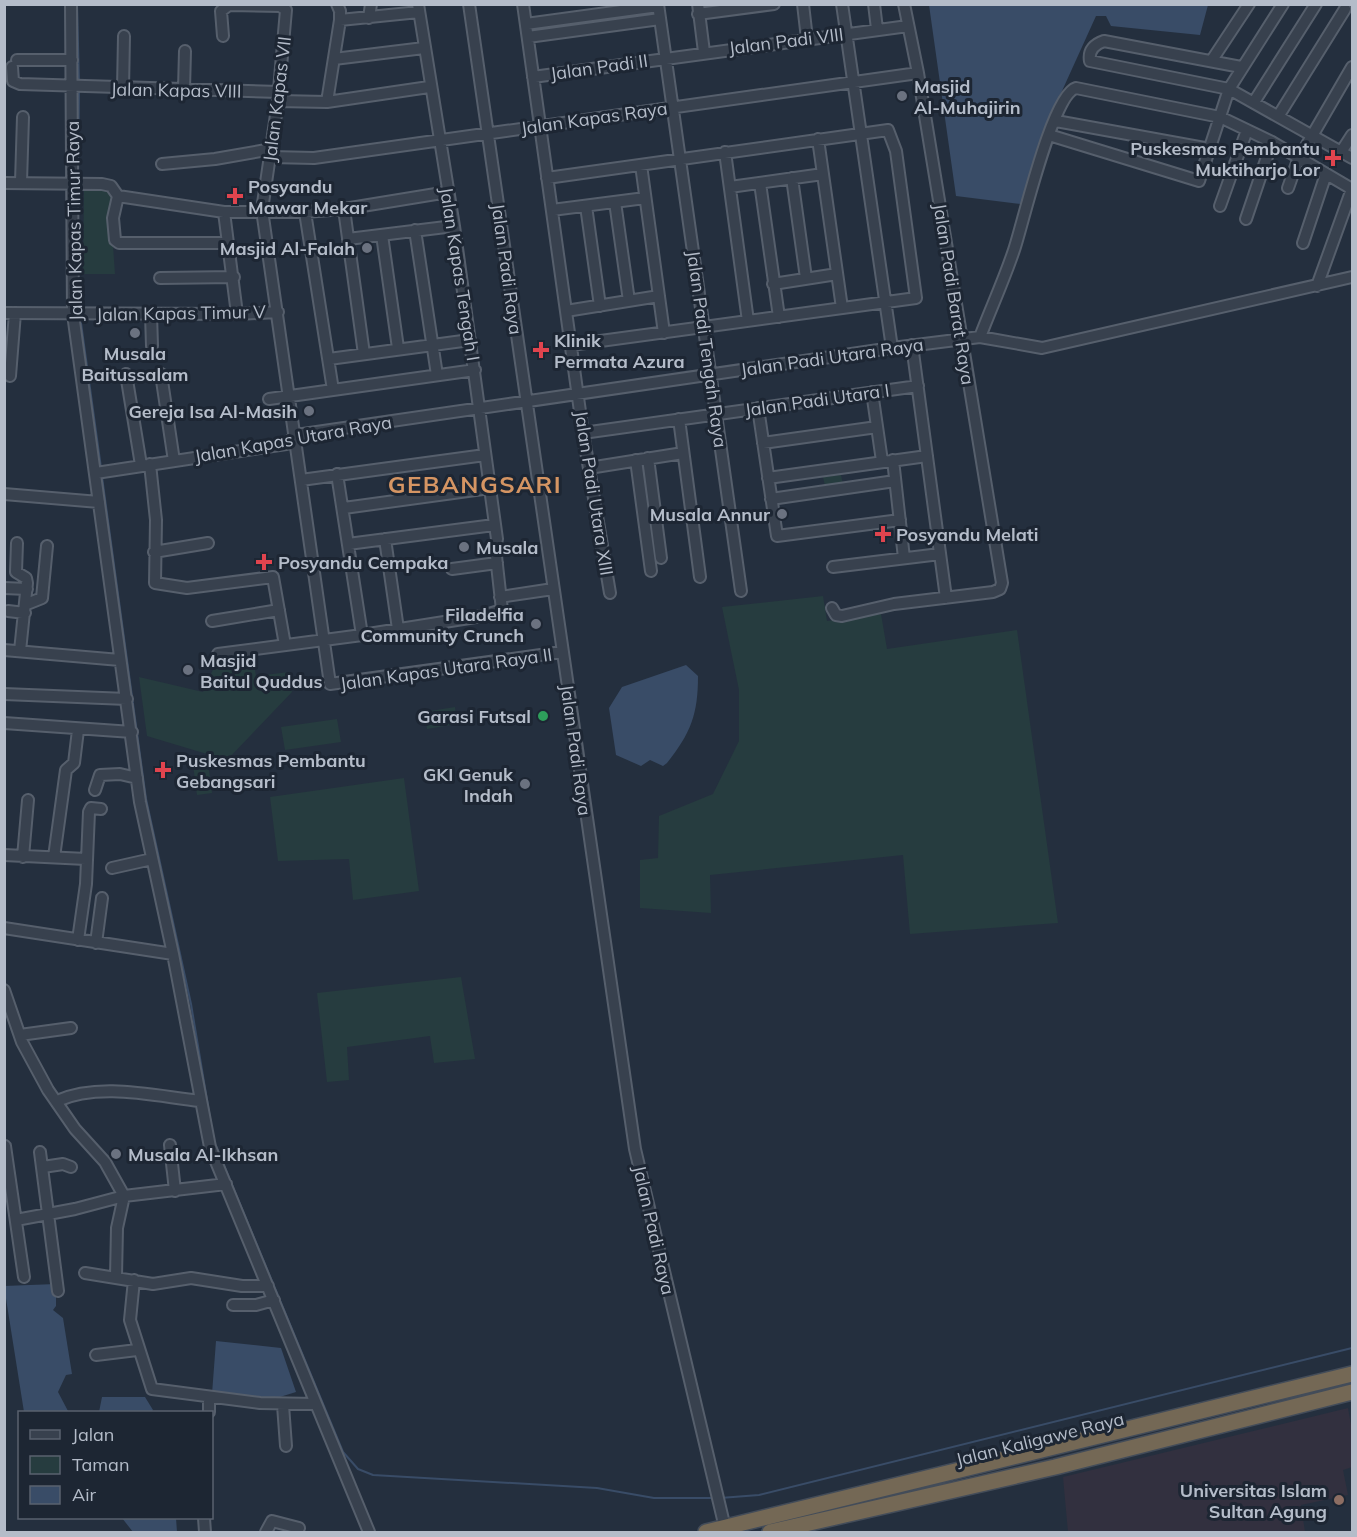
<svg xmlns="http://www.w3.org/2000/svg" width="1357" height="1537" font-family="Mulish,sans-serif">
<rect width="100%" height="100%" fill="#242f3e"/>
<path fill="#32303f" d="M1348,1408L1352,1430V1467L1343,1470L1348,1495L1301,1505L1305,1532H1068L1063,1477Z"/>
<path fill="#263c3f" d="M84,188H107L115,196L111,217L115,274H83Z
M841,475L843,484L825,486L823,477Z
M823,596L827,621L881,614L887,649L1017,630L1058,923L910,934L903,855L710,875L711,913L640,908V860L658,858L659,816L713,794L739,741V690L722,607Z
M236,656H253L256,676L289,672L292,692L227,760L147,736L139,677L203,692L215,665Z
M455,707L457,724L427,729L424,712Z
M337,719L341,742L285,750L281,727Z
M208,763L212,793L197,795L193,765Z
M404,778L419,891L353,900L349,859L278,861L270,797Z
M461,977L475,1059L434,1063L430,1036L347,1047L349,1080L327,1082L317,993Z"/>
<path fill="#394c67" d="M929,5H1208L1200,35L1111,26L1106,16H1096L1057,102L1021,204L956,196Z
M686,665L698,676C698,714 691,733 667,763L663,766L650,760L641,766L616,755L609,708L622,687Z
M56,1284V1306L53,1310L63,1318L72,1374L66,1375L58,1392L68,1411L96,1412H24L4,1286Z
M216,1341L281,1348L296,1392L270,1400L212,1394Z
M102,1397H145L153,1410L151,1412H99Z
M122,1518H176L177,1532H133Z"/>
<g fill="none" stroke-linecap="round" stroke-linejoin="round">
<path stroke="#394c67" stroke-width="2" d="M77,4L79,83
M78,182L79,88
M78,227V187
M80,316L101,468
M102,477L146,799L191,1004L211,1124
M213,1139L343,1452L358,1469L373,1475L597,1488L654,1498H715
M720,1498L759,1495L1352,1348"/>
<g stroke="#565f6c" stroke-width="14">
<path id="minor" d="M71,4L73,314L140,802L173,954L210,1147L369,1532
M469,4L635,1149L726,1532
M523,4L583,433L610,593
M658,4L741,591
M698,4L704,52
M803,4L807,39
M842,4L892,348
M874,4L877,29
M698,14L774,4
M369,18L371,4
M340,20L419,12
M526,24L658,6
M223,36L221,11L229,5L280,6L286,10L278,101L262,210L330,684L562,652
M528,37L660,19
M334,59L424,48
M17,60H72
M1212,60L1249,4
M12,67L13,81L20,84L279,92
M1241,67L1104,41C1095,44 1088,50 1090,61L1229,89L1352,158
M533,77L908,26
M123,89L124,36
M184,89L185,51
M278,101L327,102L429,87
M327,102L340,20V11L337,4
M1254,102L1316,4
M1279,115L1345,9
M1056,121L1210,149
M1049,135L1199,181L1229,89L1283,4
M818,139L842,308
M725,152L748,321
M1341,152L1352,135
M271,157L314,158L918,73
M162,164L215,159L272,149
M641,165L664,333
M547,178L888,130L896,151L916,298L571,345
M792,178L806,278
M21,182L23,117
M4,183L102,184L111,186L118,196L224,212H305L344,209L448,192
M760,183L779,317
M730,187L823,174
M1288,188L1298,160L1352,67
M118,196L113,218L115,240L119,243H228
M615,202L629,301
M586,206L600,306
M1220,206L1247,130
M344,209L364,354
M552,210L645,198
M224,212L237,314
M305,212L333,390
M1246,219L1272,142
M415,230L437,375
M382,235L398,348
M348,239L454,226
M1303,243L1326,174
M160,278L234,277
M773,284L837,274
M566,311L659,296
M4,313L237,314L278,312
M151,314L152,346
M980,337C991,308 1004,280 1014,250C1023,224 1052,95 1076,88L1220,117L1272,142L1352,189L1317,286
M912,345L946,598
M329,359L470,340
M126,374L141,465
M161,374L174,461
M10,376L15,313
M872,392L882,461
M269,399L475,370
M758,408L777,536L900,520
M679,419L700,577
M583,433L918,386
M763,443L877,427
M648,458L661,558
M636,460L651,571
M893,460L904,558
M150,464L156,520L155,583L187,588L273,577L285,645
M589,468L683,453
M96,473L286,444L296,435L892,348L980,337L1042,348L1352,277
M337,474L362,635
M768,478L927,456
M301,480L485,455
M4,494L99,502
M771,499L895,481
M344,508L490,488
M385,539L398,629
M17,543L16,572L26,578L27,583L20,651
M348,544L494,525
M154,552L208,543
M833,567L940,554
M452,569L497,563
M4,588L27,589
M500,597L553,589
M27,604L42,598L47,546
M832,608L836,615L842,616L894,604L993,592L1000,589L1002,583L918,73L904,4
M8,611L25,613
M212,621L279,610
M4,650L120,660
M218,654L362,635L482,616L502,610L495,547L497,539L454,226L418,4
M4,694L127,699
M4,723L132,732
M95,790L100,775L120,774L137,778
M4,855L86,859
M23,857L28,800
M54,857L66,770L74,763L78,730
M112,868L152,859
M4,928L173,954
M78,940L86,884L89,812L91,808L101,809
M96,943L102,898
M4,990L22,1042L48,1090L75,1129L105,1162L124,1196L117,1228L116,1277
M20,1035L71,1028
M57,1101C100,1082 154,1096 200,1101
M170,1145L175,1191
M5,1146L24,1277
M40,1152L58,1291
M43,1167L63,1164L71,1167
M16,1220L75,1209L124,1196L226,1184
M85,1273L153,1284L191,1278L242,1286H268
M134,1280L130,1320L152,1389L260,1403L316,1404
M233,1305H256L274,1300
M96,1355L137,1350
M283,1405L286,1446
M209,1412V1398
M204,1518L205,1532
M266,1532L272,1521L299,1528"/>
</g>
<g stroke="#434c59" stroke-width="18">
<path id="highway" d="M706,1532L1352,1374
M770,1532L1055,1467L1352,1392"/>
</g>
<use href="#minor" stroke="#38414e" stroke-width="10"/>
<use href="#highway" stroke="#746855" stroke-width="15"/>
</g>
<g fill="#6b7280" stroke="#1d2633" stroke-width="2">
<circle cx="902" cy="96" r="6"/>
<circle cx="367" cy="248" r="6"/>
<circle cx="135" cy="333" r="6"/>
<circle cx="309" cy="411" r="6"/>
<circle cx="782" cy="514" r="6"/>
<circle cx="464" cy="547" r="6"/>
<circle cx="536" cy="624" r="6"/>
<circle cx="188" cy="670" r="6"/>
<circle cx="525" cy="784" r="6"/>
<circle cx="116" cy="1154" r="6"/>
</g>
<g fill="#e0444e" stroke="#1d2633" stroke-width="2">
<path d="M1330 149h6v6h6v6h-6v6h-6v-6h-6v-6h6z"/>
<path d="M232 187h6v6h6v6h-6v6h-6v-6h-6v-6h6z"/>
<path d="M538 341h6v6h6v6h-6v6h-6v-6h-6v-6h6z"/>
<path d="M880 525h6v6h6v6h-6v6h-6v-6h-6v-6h6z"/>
<path d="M261 553h6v6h6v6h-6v6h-6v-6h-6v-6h6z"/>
<path d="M160 761h6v6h6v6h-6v6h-6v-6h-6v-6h6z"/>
</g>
<circle fill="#2e9e5b" stroke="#1d2633" stroke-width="2" cx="543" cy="716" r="6"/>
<circle fill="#8d6e63" stroke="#1d2633" stroke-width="2" cx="1339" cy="1500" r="6"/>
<g text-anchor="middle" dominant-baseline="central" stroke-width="6" stroke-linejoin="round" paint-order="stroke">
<g font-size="18" fill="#b4bcc9" stroke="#1d2633">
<text transform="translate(786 41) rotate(-7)">Jalan Padi VIII</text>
<text transform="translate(599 67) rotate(-8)">Jalan Padi II</text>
<text transform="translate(176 90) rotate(1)">Jalan Kapas VIII</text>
<text transform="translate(277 99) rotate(-83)">Jalan Kapas VII</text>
<text transform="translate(594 118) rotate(-8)">Jalan Kapas Raya</text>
<text transform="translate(74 221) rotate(-91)">Jalan Kapas Timur Raya</text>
<text transform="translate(507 269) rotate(82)">Jalan Padi Raya</text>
<text transform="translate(460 274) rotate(81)">Jalan Kapas Tengah I</text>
<text transform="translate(954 294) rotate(81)">Jalan Padi Barat Raya</text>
<text transform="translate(181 313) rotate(-1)">Jalan Kapas Timur V</text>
<text transform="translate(707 349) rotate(82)">Jalan Padi Tengah Raya</text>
<text transform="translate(832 357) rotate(-8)">Jalan Padi Utara Raya</text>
<text transform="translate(817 400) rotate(-8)">Jalan Padi Utara I</text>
<text transform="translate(293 439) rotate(-10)">Jalan Kapas Utara Raya</text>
<text transform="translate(594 493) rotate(81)">Jalan Padi Utara XIII</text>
<text transform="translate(446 669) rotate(-8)">Jalan Kapas Utara Raya II</text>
<text transform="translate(576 750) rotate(82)">Jalan Padi Raya</text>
<text transform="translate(654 1230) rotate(77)">Jalan Padi Raya</text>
<text transform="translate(1040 1439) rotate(-14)">Jalan Kaligawe Raya</text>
</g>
<g font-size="18" font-weight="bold" fill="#b4bcc9" stroke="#1d2633" text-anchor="start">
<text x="914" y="86">Masjid<tspan x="914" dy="21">Al-Muhajirin</tspan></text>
<text x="1320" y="148" text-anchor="end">Puskesmas Pembantu<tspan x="1320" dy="21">Muktiharjo Lor</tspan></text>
<text x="248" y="186">Posyandu<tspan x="248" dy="21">Mawar Mekar</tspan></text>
<text x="355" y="248" text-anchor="end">Masjid Al-Falah</text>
<text x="554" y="340">Klinik<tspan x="554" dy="21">Permata Azura</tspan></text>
<text x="135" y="353" text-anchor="middle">Musala<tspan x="135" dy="21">Baitussalam</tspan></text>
<text x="297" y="411" text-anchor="end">Gereja Isa Al-Masih</text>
<text x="770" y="514" text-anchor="end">Musala Annur</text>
<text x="896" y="534">Posyandu Melati</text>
<text x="476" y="547">Musala</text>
<text x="278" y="562">Posyandu Cempaka</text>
<text x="524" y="614" text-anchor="end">Filadelfia<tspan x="524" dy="21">Community Crunch</tspan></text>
<text x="200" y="660">Masjid<tspan x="200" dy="21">Baitul Quddus</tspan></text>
<text x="531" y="716" text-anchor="end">Garasi Futsal</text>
<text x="176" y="760">Puskesmas Pembantu<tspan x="176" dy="21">Gebangsari</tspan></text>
<text x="513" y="774" text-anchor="end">GKI Genuk<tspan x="513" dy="21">Indah</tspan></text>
<text x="128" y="1154">Musala Al-Ikhsan</text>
<text x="1327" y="1490" text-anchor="end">Universitas Islam<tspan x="1327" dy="21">Sultan Agung</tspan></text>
</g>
<g font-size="24" font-weight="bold" letter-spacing="1.5" fill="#d59563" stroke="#1d2633">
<text x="475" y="484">GEBANGSARI</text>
</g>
</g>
<rect width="1357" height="1537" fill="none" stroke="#b4bcc9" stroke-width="12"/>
<rect x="18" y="1411" width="195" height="108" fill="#1d2633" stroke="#59626f" stroke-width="1.5"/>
<rect x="30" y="1430" width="30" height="9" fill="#38414e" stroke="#59626f" stroke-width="1.5"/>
<text x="72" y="1441" font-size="18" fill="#b4bcc9">Jalan</text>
<rect x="30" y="1456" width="30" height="18" fill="#263c3f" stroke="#59626f" stroke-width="1.5"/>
<text x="72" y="1471" font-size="18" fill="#b4bcc9">Taman</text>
<rect x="30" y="1486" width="30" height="18" fill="#394c67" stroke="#59626f" stroke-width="1.5"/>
<text x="72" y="1501" font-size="18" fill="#b4bcc9">Air</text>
</svg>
